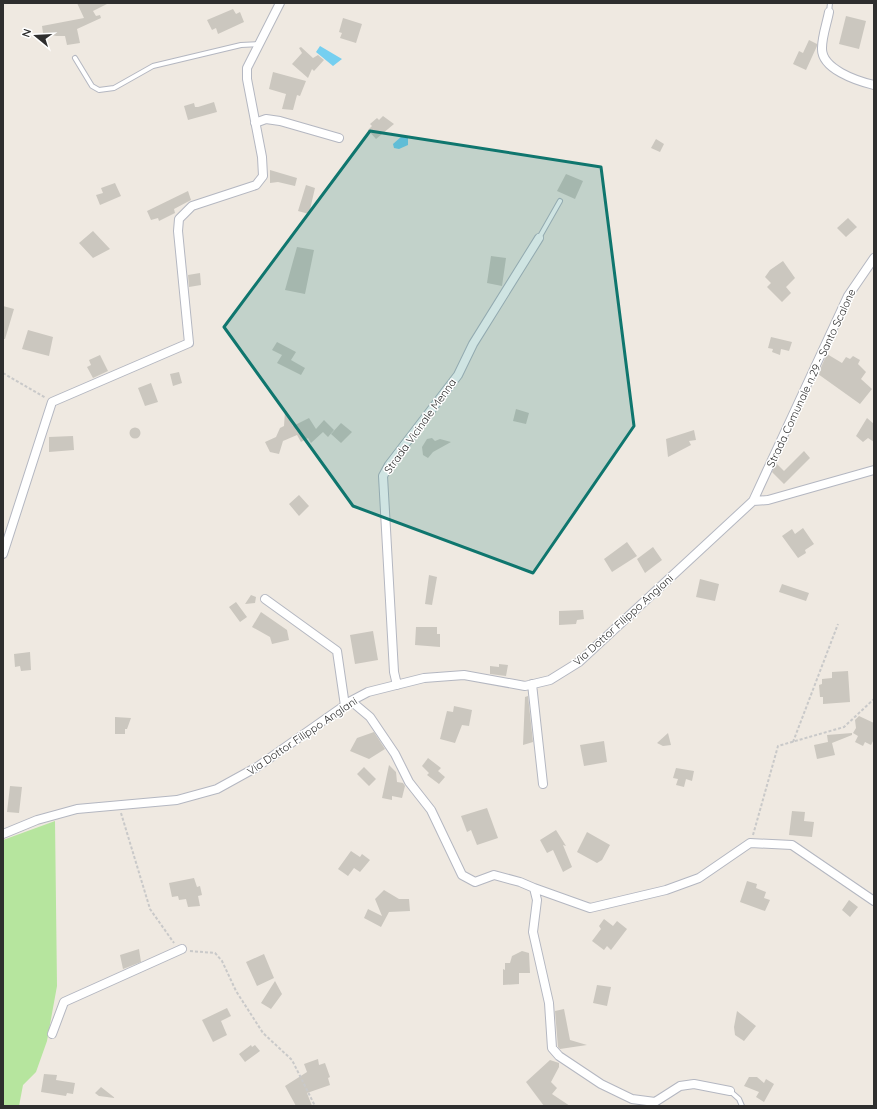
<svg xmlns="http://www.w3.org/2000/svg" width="877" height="1109" font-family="Quicksand,sans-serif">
<rect width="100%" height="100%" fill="#efe9e1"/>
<path fill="#b6e59e" d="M55,821L57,986L47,1041L36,1072L23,1085L19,1106H3V840Z"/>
<path fill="#75cff0" d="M320,46L342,59L333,66L316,52Z
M402,136L408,137V145L399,149L394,148L393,144Z"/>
<path fill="#cbc7bf" d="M77,3H109L93,11L96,16L100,15L101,18L77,29L80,43L67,45L65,36H56L43,33L42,26L84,18Z
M233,9L236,14L240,12L244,22L218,34L216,28L212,30L207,20Z
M846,16L866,21L859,49L839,44Z
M343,18L362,24L356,43L340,38L342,33L339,32Z
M809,40L817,44V46L806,70L793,64L799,51L803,53Z
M301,47L313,58L318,55L324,60L314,71L312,69L308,78L292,64L302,53L299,48Z
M273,72L306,81L300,96L297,95L293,110L282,109L286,94L269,89Z
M214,102L217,112L188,120L184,106L194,103L195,107H198Z
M383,116L394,124L376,139L368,130L372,126L370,124L377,118L379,120Z
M656,139L664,144L660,152L651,148Z
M270,170L297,178L295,186L278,182L270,183Z
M566,174L583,181L575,199L557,191Z
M115,183L121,196L100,205L96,195L103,193L101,188Z
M306,185L315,188L309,214L298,211Z
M188,191L191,200L174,209L175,213L159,221L158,218L151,220L147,211Z
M848,218L857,227L846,237L837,228Z
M93,231L110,249L93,258L79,243Z
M297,247L314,250L305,294L285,290Z
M491,256L506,258L502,286L487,283Z
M783,261L795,278L786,287L791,293L782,302L767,287L771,283L765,277L770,270Z
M200,273L201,285L189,287L188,275Z
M3,306L14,309L5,339H3Z
M28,330L53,337L49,356L22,349Z
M771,337L792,342L789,351L781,349L780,355L772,352L773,349L768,348Z
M277,342L296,352L291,360L305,368L301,375L277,363L282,355L272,350Z
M827,354L842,363L846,357L850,359L853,356L860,360L858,364L866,372L861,379L872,389L860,404L818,374Z
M100,355L108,371L93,378L87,367L91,365L89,360Z
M179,372L182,383L173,386L170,374Z
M151,383L158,402L145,406L138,388Z
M516,409L529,413L526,424L513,421Z
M285,411L293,426L309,418L316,429L324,420L334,430L328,437L323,432L311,443L308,438L301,442L297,435L283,441L279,454L270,452L265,442L276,437L280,428L284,426Z
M867,418L874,424V442L868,438L863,442L856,436Z
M341,423L352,432L341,443L331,434Z
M129.5 433a5.5 5.5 0 1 1 11 0a5.5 5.5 0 1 1-11 0Z
M694,430L696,440L689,441L691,445L668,457L666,439Z
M73,436L74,450L49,452V437Z
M432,438L435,441L440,439L451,442L433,452L428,458L423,455L422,447L427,439Z
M804,451L810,458L784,484L772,472L776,463L784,471Z
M299,495L309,506L299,516L289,504Z
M803,528L814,544L805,550L806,553L798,558L782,536L792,529L795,534Z
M627,542L637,556L612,572L604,559Z
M653,547L662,560L645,573L637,559Z
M429,575L437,577L432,605L425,604Z
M700,579L719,584L715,601L696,597Z
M782,584L809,593L806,601L779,592Z
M251,595L256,597L255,603L245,604Z
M236,602L247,617L240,622L229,607Z
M583,610L584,619L577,620L576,624L559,625V611Z
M261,612L287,630L289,640L272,644L270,637L252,627Z
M416,627H437V634H440V647L415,645Z
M373,631L378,660L355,664L350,635Z
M30,652L31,670L21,671L20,666L15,667L14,654Z
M499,664L508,665L506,676L490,674V666L499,667Z
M848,671L850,702L823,704V697H820L819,685L822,684V679L832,678V672Z
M528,696L533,742L523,745L525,697Z
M454,706L472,710L469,726L462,725L455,743L440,739L447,711L453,712Z
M859,716L874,723V739L871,745L865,742L863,746L855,742L858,736L853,733L856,728L855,720Z
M115,717L131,718L127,729H125V734H115Z
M374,732L385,749L369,759L350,751L357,738Z
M668,733L671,745L663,746L657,743Z
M852,733V735L832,743L835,755L817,759L814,745L828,742L827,735Z
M604,741L607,762L584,766L580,745Z
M428,758L441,768L438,771L445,777L439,784L427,775L429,773L422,766Z
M389,765L396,772L397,782L403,783L405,786L402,798L392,796V800L382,798Z
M364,767L376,779L369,786L357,774Z
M676,768L694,771L692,781L686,779L684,787L676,785L678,779L673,778Z
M10,786L22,787L19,813L7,812Z
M487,808L498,838L477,845L471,830L467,832L461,816Z
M792,811L805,812L804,821L814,822L812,837L789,835Z
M556,830L566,846L563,845L572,867L563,872L553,850L547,853L540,840Z
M587,832L610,845L602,860L597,863L577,852Z
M351,851L360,857L362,854L370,860L360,872L354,868L348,876L338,869Z
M194,878L197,887L200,886L202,895L198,896L200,906L188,907L186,899L179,900L178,896L172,897L169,883Z
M747,881L757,884L756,888L766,892L764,898L770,900L765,911L740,902Z
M384,890L399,899H409L410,911L389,912L381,927L364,918L368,909L382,916L375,899Z
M849,900L858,907L850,917L842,910Z
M604,919L613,926L617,921L627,929L611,950L607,946L604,950L592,941L601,929L599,926Z
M139,949L141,962L123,969L120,955Z
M522,951L529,953L530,973H519V984L503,985V969L505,970V963H510L512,956Z
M264,954L274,978L257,986L246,962Z
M275,981L282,994L271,1009L261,1003Z
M597,985L611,987L607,1006L593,1003Z
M227,1008L231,1016L221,1021L227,1035L213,1042L202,1020Z
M564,1009L570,1040L587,1045L560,1049L558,1047L555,1011Z
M737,1011L756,1026L744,1041L735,1035L734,1027Z
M251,1045L252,1047L255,1045L260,1051L245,1062L239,1054Z
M318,1059L319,1065L325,1063L330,1077L328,1078L330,1085L307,1093L312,1106H296L285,1086L307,1072L304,1064Z
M550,1060L559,1063V1067L551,1082L557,1088L552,1094L570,1106H544L526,1082Z
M44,1074L57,1075L56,1080L75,1083L73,1094L67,1093L66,1096L41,1092Z
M749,1077H757L764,1083L766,1079L774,1084L764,1102L756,1097L759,1092L744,1086Z
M101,1087L115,1098L99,1096L95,1093Z"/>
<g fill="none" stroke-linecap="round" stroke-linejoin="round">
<g stroke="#b4b7c1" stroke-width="6">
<path id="lane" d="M829,12L830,3
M75,58L92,86L99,90L114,88L153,66L241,45L259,44
M539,238L560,201
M730,1091L739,1099L742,1106"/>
</g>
<g stroke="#b4b7c1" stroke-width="10">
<path id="street" d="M829,12C827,23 822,36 822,48C821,69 857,81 874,85
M255,123L266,119L280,121L339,138
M753,501L768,500L874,470
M3,554L52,402L189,343L178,231L179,219L192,206L256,185L263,176L262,157L247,79V68L280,3
M265,599L337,651L345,706
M532,684L543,784
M397,685L394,672L383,476L389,465L458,375L473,344L539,238
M351,701L370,717L395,754L409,782L431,810L462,875L475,882L494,875L520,882L534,888L537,900L533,932L549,1003L552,1048L559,1056L601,1084L632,1099L655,1102L680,1086L694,1084L730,1091
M3,834L37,820L77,809L177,800L217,789L257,767L351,701L368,692L424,678L464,675L525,686L550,680L579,662L753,501L848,296L874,258
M534,888L590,908L666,890L699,878L750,843L792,845L874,901
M52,1034L64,1002L182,949"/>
</g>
<path stroke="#c9c9c9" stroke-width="2" stroke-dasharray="3 2" stroke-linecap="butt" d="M3,373L46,398
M793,742L838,624
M121,813L150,909L174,943
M753,835L778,746L844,727L874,699
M190,951L215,953L222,961L236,991L263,1033L292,1060L315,1106"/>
<use href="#lane" stroke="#fff" stroke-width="4"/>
<use href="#street" stroke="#fff" stroke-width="8"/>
</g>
<path fill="#0f766e" fill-opacity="0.2" stroke="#0f766e" stroke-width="3" stroke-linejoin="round" d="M370,131L601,167L634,426L533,573L353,506L224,327Z"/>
<g text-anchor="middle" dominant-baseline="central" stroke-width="3" stroke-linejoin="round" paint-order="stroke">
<g font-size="11" fill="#2e2e2e" stroke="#fff">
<text transform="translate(811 378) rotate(-65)">Strada Comunale n.29 - Santo Scalone</text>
<text transform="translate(420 426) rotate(-54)">Strada Vicinale Menna</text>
<text transform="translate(623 620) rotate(-42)">Via Dottor Filippo Anglani</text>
<text transform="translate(302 736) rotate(-34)">Via Dottor Filippo Anglani</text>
</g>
</g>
<rect width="877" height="1109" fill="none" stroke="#2e2e2e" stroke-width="8"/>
<g transform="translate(36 36) rotate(288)" stroke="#ffffff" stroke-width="3" paint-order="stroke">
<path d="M0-3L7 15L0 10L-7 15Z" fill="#2e2e2e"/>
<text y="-6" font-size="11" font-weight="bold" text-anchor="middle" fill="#2e2e2e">N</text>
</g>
</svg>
